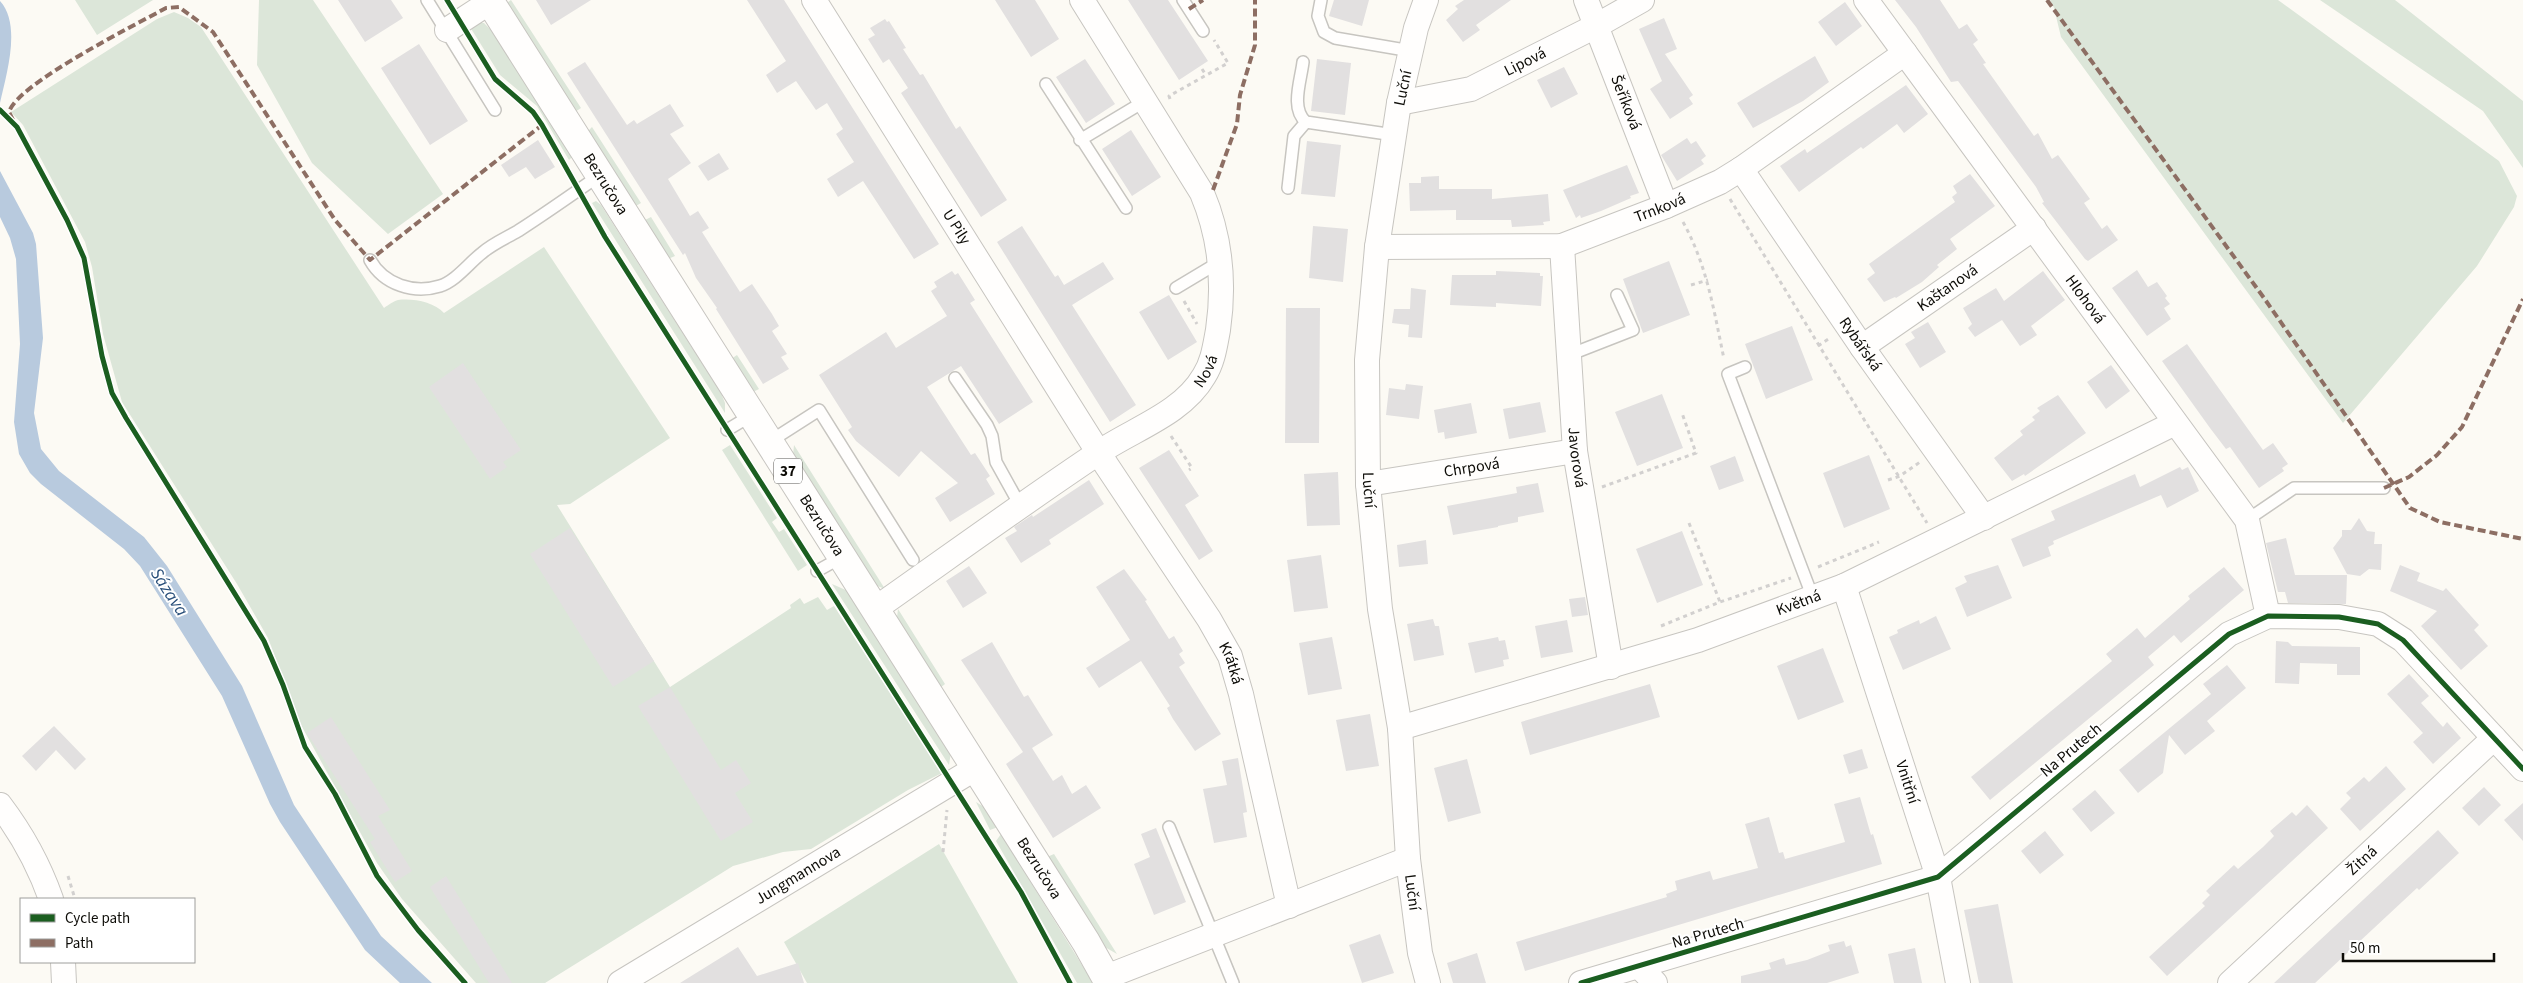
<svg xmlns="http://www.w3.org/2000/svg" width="2523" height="983" font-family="'Source Sans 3',sans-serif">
<rect width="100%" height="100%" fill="#fcfaf4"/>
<path fill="#dce6d9" d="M75,0H153L97,35Z
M259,0H313L443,194L388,234L312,163L257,65Z
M511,0L581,108L575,112L508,9V2Z
M2050,0H2278L2499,161L2517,196L2514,207L2477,266L2343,423L2061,37L2054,8Z
M2320,0H2395L2523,101V168L2483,111Z
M174,12L188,18L201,27L384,308C388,305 394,301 398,300C413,298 434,302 444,313L544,247L670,438L570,504L557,505L670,687L791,608L790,605L800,598L804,604L818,597L827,610L834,606L942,773L908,790L811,849L783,852L733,866L545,983H476L402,899L377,863L301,725L268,638L237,584L122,402L103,334L92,267L85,242L23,125L11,112L157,19Z
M477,23H484L491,30L572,157L569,160L537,106L500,75L470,27Z
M592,127L641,203L634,207L587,132Z
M596,201L601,205L721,393L725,403V413L592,203Z
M651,217L675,256L668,259L645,220Z
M737,355L759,389L753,392L731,359Z
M730,445L777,518L772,522L779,532L784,529L807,565L798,571L722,450Z
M794,445L885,589L875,585L793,455Z
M832,584L848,591L951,752L949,765Z
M898,609L945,684L940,688L897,617Z
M976,802L984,807L998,827L990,830Z
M1001,834L1093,983H1077L996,841Z
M939,844L1018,983H807L784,942Z
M1054,854L1117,954L1103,946L1047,857Z"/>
<path fill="#b8cade" d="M0,1C22,25 6,75 0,103Z
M0,171L33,233L36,244L43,338L34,413L41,449L59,471L144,537L167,566L242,686L294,805L381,936L432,983H400L365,950L280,822L270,804L222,696L140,566L124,549L41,484L30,473L19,454L14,422L20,344L16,259L10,238L0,217Z"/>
<path fill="#e2e0e0" d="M338,0H391L403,18L365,42Z
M536,0H591L551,25Z
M747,0H784L939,244L936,246L914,259L863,181L838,197L827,179L854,162L836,134L843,129L827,103L816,110L796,81L777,93L766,75L786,61Z
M995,0H1035L1059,39L1031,57Z
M1128,0H1168L1208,61L1179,80Z
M1334,0H1369L1362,26L1329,16Z
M1464,0H1511L1476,25L1480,30L1463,42L1446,20L1458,9L1455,6Z
M1895,0H1940L1959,29L1967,24L1978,40L1973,44L1986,63L1983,64L2034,136L2038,133L2052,159L2058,155L2090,199L2084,203L2102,229L2107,225L2118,240L2088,261L2085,259L2042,203L2044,202L2036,187L1958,81L1951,82L1916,27Z
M1845,2L1862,26L1836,46L1818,22Z
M1664,18L1677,49L1665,54L1693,95L1689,98L1693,104L1670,119L1650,89L1662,81L1639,29Z
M885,19L887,22L889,21L906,48L903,49L920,75L923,74L956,129L960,126L1007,200L981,217L901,93L908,88L889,59L883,63L868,39L875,35L870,28Z
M419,44L468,121L430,145L381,68Z
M1815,56L1829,82L1803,101L1753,128L1737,103Z
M1085,59L1115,104L1086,123L1056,77Z
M1317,59L1351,63L1345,115L1311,111Z
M585,62L627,125L634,120L637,124L670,104L684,126L670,134L691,163L668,179L690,216L698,211L709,228L702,232L740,292L752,284L772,314L779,326L772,331L787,354L781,357L789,369L763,384L716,309L717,308L696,278L685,253L683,255L567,73Z
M1564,67L1578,94L1551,108L1537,80Z
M1906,85L1928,114L1904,133L1897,124L1863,149L1861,147L1799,192L1780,166L1805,149L1807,153Z
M1131,130L1161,177L1132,196L1102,149Z
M1687,138L1691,144L1696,141L1706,156L1701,160L1704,164L1677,181L1661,155Z
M538,140L555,167L535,179L526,167L509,177L501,165Z
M1307,141L1341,145L1335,197L1301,194Z
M719,153L729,169L708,181L698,166Z
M1627,165L1639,193L1630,196L1631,198L1601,211L1581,218L1580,215L1576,218L1563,190Z
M1970,174L1995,206L1950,239L1957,249L1937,265L1939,267L1922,282L1896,298L1895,297L1884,302L1867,279L1875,273L1869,264L1955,202L1952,197L1957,193L1953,186Z
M1439,176V189H1492V199L1548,194L1550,221L1543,222L1544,225L1512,227L1511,220H1456V210L1410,211L1409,183H1421V177Z
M1022,226L1055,277L1058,275L1064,285L1103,262L1114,279L1072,305L1136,405L1110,422L997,242Z
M1313,226L1348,229L1343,282L1309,278Z
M1669,261L1690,315L1643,333L1623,279Z
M2137,270L2148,287L2157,282L2167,296L2165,298L2170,304L2164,308L2171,319L2147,336L2112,288Z
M952,271L955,275L958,273L975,300L970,303L1033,402L999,424L961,366L927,387L971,455L975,453L990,476L986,479L995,494L950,522L935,498L958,483L921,451L899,477L856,441L848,430L852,427L819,375L886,332L896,348L947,316L931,291L937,287L934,282Z
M1496,271L1540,273V276H1543L1541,306L1496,303V307L1450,305L1452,275H1496Z
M2043,271L2065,300L2031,326L2037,335L2020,346L2002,320L1975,337L1968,328L1972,324L1963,308L1996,288L2004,301Z
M1411,288L1426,290L1422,338L1408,337L1409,325L1392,323L1394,309H1410Z
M1169,295L1197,342L1168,360L1139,312Z
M1286,308H1320L1319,443H1285Z
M1928,322L1946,352L1920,368L1905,344L1915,338L1911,332Z
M1792,326L1813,380L1766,399L1745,344Z
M2187,344L2263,450L2273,443L2288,464L2282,468L2284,471L2259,488L2230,447L2226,449L2210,428L2162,361Z
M463,363L521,450L503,462L507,467L490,479L429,387Z
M2111,365L2130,391L2106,409L2087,382Z
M1406,384L1423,386L1419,419L1386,415L1389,388L1405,390Z
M1662,394L1683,448L1637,466L1615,412Z
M2058,395L2086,433L2025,476L2024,474L2012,481L1994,458L2023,435L2020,431L2035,420L2032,417L2040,411L2037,408Z
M1540,402L1546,432L1509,439L1503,409Z
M1471,403L1477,433L1445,439L1444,432L1438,433L1434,410Z
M1169,450L1199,496L1185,505L1213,551L1199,560L1139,468Z
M1869,455L1890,509L1844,528L1823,473Z
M1735,456L1744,481L1719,490L1710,466Z
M2180,467L2182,470L2188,467L2199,491L2167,508L2161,495L2053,541L2054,544L2048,547L2051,556L2023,567L2011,539L2055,520L2051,511L2135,474L2140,487Z
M1338,472L1340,525L1307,526L1304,474Z
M1089,480L1104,504L1049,540L1051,544L1021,563L1005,538L1017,531L1014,527L1032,515L1033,517Z
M1538,483L1544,512L1518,517V522L1498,526V527L1453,535L1447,506L1517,493L1516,487Z
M2359,518L2367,531L2375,532L2374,544H2382L2381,570L2369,569L2360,576L2347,574L2333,548L2342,536V530H2351Z
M570,528L654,661L613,687L530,554Z
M1682,531L1703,585L1657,603L1636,549Z
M2286,538L2295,575H2347L2346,604L2288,603L2285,592H2278L2266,543Z
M1426,540L1428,564L1399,567L1397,545Z
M1321,555L1328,608L1294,612L1287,560Z
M1998,565L2012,598L1967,617L1955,588L1967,582L1964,576Z
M2400,565L2420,573L2417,581L2443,591L2446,588L2479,625L2474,630L2488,646L2461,670L2421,626L2437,611L2390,591Z
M969,566L987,593L963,608L946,581Z
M2224,567L2244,590L2181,643L2174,635L2148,657L2154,665L1990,800L1971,777L2112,661L2106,654L2137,628L2145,638L2190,599L2188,596Z
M1124,569L1147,600L1145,601L1169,639L1174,636L1183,651L1179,654L1185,663L1179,667L1221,734L1195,751L1173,719L1167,708L1170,706L1141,661L1099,688L1086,668L1130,640L1096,587Z
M1585,597L1588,615L1572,617L1569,599Z
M1936,616L1951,649L1903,670L1889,637L1898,633L1897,630L1919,620L1920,624Z
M1433,619L1435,626H1439L1444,655L1414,661L1407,624Z
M1567,620L1573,652L1541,658L1535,626Z
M1332,637L1342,689L1308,695L1299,643Z
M1498,637L1499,641L1505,640L1509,659L1503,660L1504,666L1475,673L1468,643Z
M2276,641L2288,642L2292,646L2360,647V675H2337V664L2300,663L2299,684L2275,683Z
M992,642L1024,697L1028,695L1053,735L1032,748L1053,781L1062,775L1072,794L1086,785L1101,808L1053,838L1006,764L1023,752L961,660Z
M1823,648L1844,702L1798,720L1777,666Z
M2227,665L2246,688L2207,721L2215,731L2185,755L2169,735L2163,773L2138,793L2119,770L2211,694L2203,684Z
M2409,674L2429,696L2421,703L2443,727L2447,722L2461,738L2433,764L2413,742L2423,733L2387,694Z
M1650,684L1660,717L1530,755L1521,722Z
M670,687L721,770L736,760L751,783L735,793L753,822L721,841L638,706Z
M1370,714L1379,766L1346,771L1336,720Z
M331,717L390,810L378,816L412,871L395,882L370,842L375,839L307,733Z
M54,726L86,759L75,770L56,750L36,771L22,756Z
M1862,749L1868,768L1849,774L1843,755Z
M1238,758L1247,812L1243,813L1247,837L1214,843L1203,789L1227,785L1222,761Z
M1467,759L1481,813L1448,822L1434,768Z
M2386,766L2406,789L2360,831L2340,809L2351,798L2346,793L2364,777L2369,782Z
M2484,787L2501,805L2479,826L2462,808Z
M2095,790L2115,813L2091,832L2072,809Z
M1860,797L1871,835L1873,834L1882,864L1525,971L1516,942L1667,897L1666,894L1677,890L1675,881L1710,871L1713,880L1758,868L1745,824L1769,817L1779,853L1783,852L1785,859L1845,842L1834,804Z
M2523,803V841L2504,820Z
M2307,805L2328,828L2167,976L2149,957L2205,906L2202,903L2210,895L2206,891L2234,865L2238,869L2263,847L2274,836L2270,831L2292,812L2296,816Z
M1156,828L1186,902L1154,915L1134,864L1150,857L1141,834Z
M2438,830L2459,853L2419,890L2417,888L2315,983H2274Z
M2045,831L2064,855L2040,874L2021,851Z
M446,876L512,983H489L430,887Z
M1998,904L2013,983H1979L1964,910Z
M1380,934L1394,973L1362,983L1349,945Z
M1844,941L1846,947L1851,945L1859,973L1827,983H1741V976L1771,969L1769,963L1784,958L1786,965L1807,960L1830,951L1828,945Z
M738,947L757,976L798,963L804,983H680Z
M1915,948L1922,983H1894L1888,954Z
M1477,953L1486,983H1453L1447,963Z"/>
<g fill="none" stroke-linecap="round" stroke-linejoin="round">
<g stroke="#c7c5c0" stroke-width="14">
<path id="lane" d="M427,0L495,110
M1183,0L1203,31
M1321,0L1318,16L1324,32L1335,38L1411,51
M1303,62C1301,80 1290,109 1306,122L1394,135
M1046,84L1126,208
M1080,140L1145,101
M1288,188L1294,136L1306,122
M370,260C384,285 414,294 440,286C456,281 469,263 482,253C492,244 506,238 518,231C546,213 573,194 600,175
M1176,288L1211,267L1221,263
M1569,355L1633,330L1617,295
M1745,367L1728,374L1813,598
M955,378L987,425L992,436L996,462L1021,507
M727,430L752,415
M769,442L819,410L913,560
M2247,520L2294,488H2384
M817,571L842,557
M1169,827L1233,983"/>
</g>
<g stroke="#c7c5c0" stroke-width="26">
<g id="street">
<path id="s1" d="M814,0L1107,466L1209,619L1230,656L1241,694L1289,906"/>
<path id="s2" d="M1426,0L1416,28L1399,103L1377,247L1367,360L1368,484L1380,609L1400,728L1408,859L1420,953L1428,983"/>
<path id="s3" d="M1586,0L1666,206"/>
<path id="s4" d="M1866,0L2247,520L2268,616"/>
<path d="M447,30L493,0"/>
<path id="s5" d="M1399,103L1471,89L1596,26L1642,0"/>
<path id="s6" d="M1741,169L1862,347L1984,518"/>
<path id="s7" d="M1562,246L1575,451L1611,667"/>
<path id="s8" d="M1377,247L1562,246L1666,206L1720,182L1741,169L1905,53"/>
<path id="s9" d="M1862,347L2034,228"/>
<path id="s10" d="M1368,484L1575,451"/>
<path id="s11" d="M1844,586L1938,877L1958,983"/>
<path id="s12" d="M875,609C949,557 1023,503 1098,453C1133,429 1182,414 1204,376C1213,362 1215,346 1218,330C1225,282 1221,238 1202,193L1082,0"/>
<path id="s13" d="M1400,728L1698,640L1844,586L2175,423"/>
<path d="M0,805C22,834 39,865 51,899"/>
<path d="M63,962L64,983"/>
<path d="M1639,966L1655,983"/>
<path d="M1106,977L1408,859"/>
<path id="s14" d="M620,983L976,768"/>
<path d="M1581,983L1938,877L2229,634L2268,616L2339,617L2378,624L2403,640L2523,769"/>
<path id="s15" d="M2230,983L2494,738"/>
</g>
</g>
<g stroke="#c7c5c0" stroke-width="30">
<g id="primary">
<path id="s16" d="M489,0L1086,942L1109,983"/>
</g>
</g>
<path stroke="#d2d0cf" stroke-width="3" stroke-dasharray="4 4" stroke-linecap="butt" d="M1202,69L1206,75
M1170,99L1169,96L1228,63L1214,40
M1730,199L1927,523
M1683,222C1707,265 1714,311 1724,359
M1691,285L1708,280
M1184,301L1197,324
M1818,346L1830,338
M1171,436L1192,468L1189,470
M1888,480L1900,476L1920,462
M1602,487L1696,453L1682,413
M1689,523L1720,602
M1818,567L1879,542
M1661,626L1720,602L1791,578
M943,852L947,810
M68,876L75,899"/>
<use href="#lane" stroke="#fffefd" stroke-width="11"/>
<use href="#street" stroke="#fffefd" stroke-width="24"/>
<use href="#primary" stroke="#fffefd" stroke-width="28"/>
<path stroke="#8d6e63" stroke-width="4" stroke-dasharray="8 4" stroke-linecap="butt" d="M2047,0L2264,298L2410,508L2440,522L2523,539
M1189,9L1203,0
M13,120L9,112C17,84 135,25 166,8L179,7L213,32L335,220L370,260L542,125
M1213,190L1237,124L1240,95L1255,45V0
M2384,488L2409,477L2437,455L2462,427L2523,299"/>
<g stroke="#fff" stroke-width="8">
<path id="cycleway" d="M447,0L495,79L533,112L542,125L605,237L1021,892L1070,983
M0,110L17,127L67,220L84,258L102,356L112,393L126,418L264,641L283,685L305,747L335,794L377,876L418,930L465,983
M1581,983L1938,877L2229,634L2268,616L2339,617L2378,624L2403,640L2523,769"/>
</g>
<use href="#cycleway" stroke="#1b5e20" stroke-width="5"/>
</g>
<g text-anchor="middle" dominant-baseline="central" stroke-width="4" stroke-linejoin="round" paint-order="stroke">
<rect fill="#fff" stroke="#565551" stroke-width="1" x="774" y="458.5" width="28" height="25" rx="4"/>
<g font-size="15" font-weight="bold" fill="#0d0c07">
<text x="788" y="471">37</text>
</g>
<g font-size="16" fill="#0d0c07" stroke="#fff">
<text stroke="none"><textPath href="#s5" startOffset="134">Lipová</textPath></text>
<text transform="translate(1403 88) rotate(-78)">Luční</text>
<text stroke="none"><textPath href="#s3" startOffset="110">Šeříková</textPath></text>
<text stroke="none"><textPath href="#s16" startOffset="218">Bezručova</textPath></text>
<text stroke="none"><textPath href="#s8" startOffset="290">Trnková</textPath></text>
<text stroke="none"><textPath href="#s1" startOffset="268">U Pily</textPath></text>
<text stroke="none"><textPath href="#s9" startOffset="104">Kaštanová</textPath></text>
<text stroke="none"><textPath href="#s4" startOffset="371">Hlohová</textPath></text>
<text stroke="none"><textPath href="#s6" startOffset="212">Rybářská</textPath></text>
<text stroke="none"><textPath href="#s12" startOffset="410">Nová</textPath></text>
<text stroke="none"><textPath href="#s7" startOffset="212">Javorová</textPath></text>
<text stroke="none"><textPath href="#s10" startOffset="105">Chrpová</textPath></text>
<text stroke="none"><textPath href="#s2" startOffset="496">Luční</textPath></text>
<text stroke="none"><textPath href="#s16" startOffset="622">Bezručova</textPath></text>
<text stroke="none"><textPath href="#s13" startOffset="418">Květná</textPath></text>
<text stroke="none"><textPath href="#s1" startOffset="784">Krátká</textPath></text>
<text transform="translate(2071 750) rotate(-40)">Na Prutech</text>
<text stroke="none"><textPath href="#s11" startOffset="206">Vnitřní</textPath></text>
<text stroke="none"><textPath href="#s15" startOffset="180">Žitná</textPath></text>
<text stroke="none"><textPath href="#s16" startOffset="1028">Bezručova</textPath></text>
<text stroke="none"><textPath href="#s14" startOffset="208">Jungmannova</textPath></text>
<text stroke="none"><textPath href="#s2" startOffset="901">Luční</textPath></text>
<text transform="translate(1708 933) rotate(-16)">Na Prutech</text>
</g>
<g font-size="18" font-style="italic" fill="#294f7a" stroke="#fff">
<text transform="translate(169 592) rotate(57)">Sázava</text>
</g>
</g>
<rect x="20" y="898" width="175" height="65" fill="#ffffff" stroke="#9e9e9c"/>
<rect x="30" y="914" width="25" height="8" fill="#1b5e20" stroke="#9e9e9c"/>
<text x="65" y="923" font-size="15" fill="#0d0c07">Cycle path</text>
<rect x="30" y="939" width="25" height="8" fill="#8d6e63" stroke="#9e9e9c"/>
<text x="65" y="948" font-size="15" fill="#0d0c07">Path</text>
<path d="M2343 953v8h151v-8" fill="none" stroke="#0d0c07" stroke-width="2.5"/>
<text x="2350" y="953" font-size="15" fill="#0d0c07" stroke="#ffffff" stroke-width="4" paint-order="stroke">50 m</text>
</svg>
